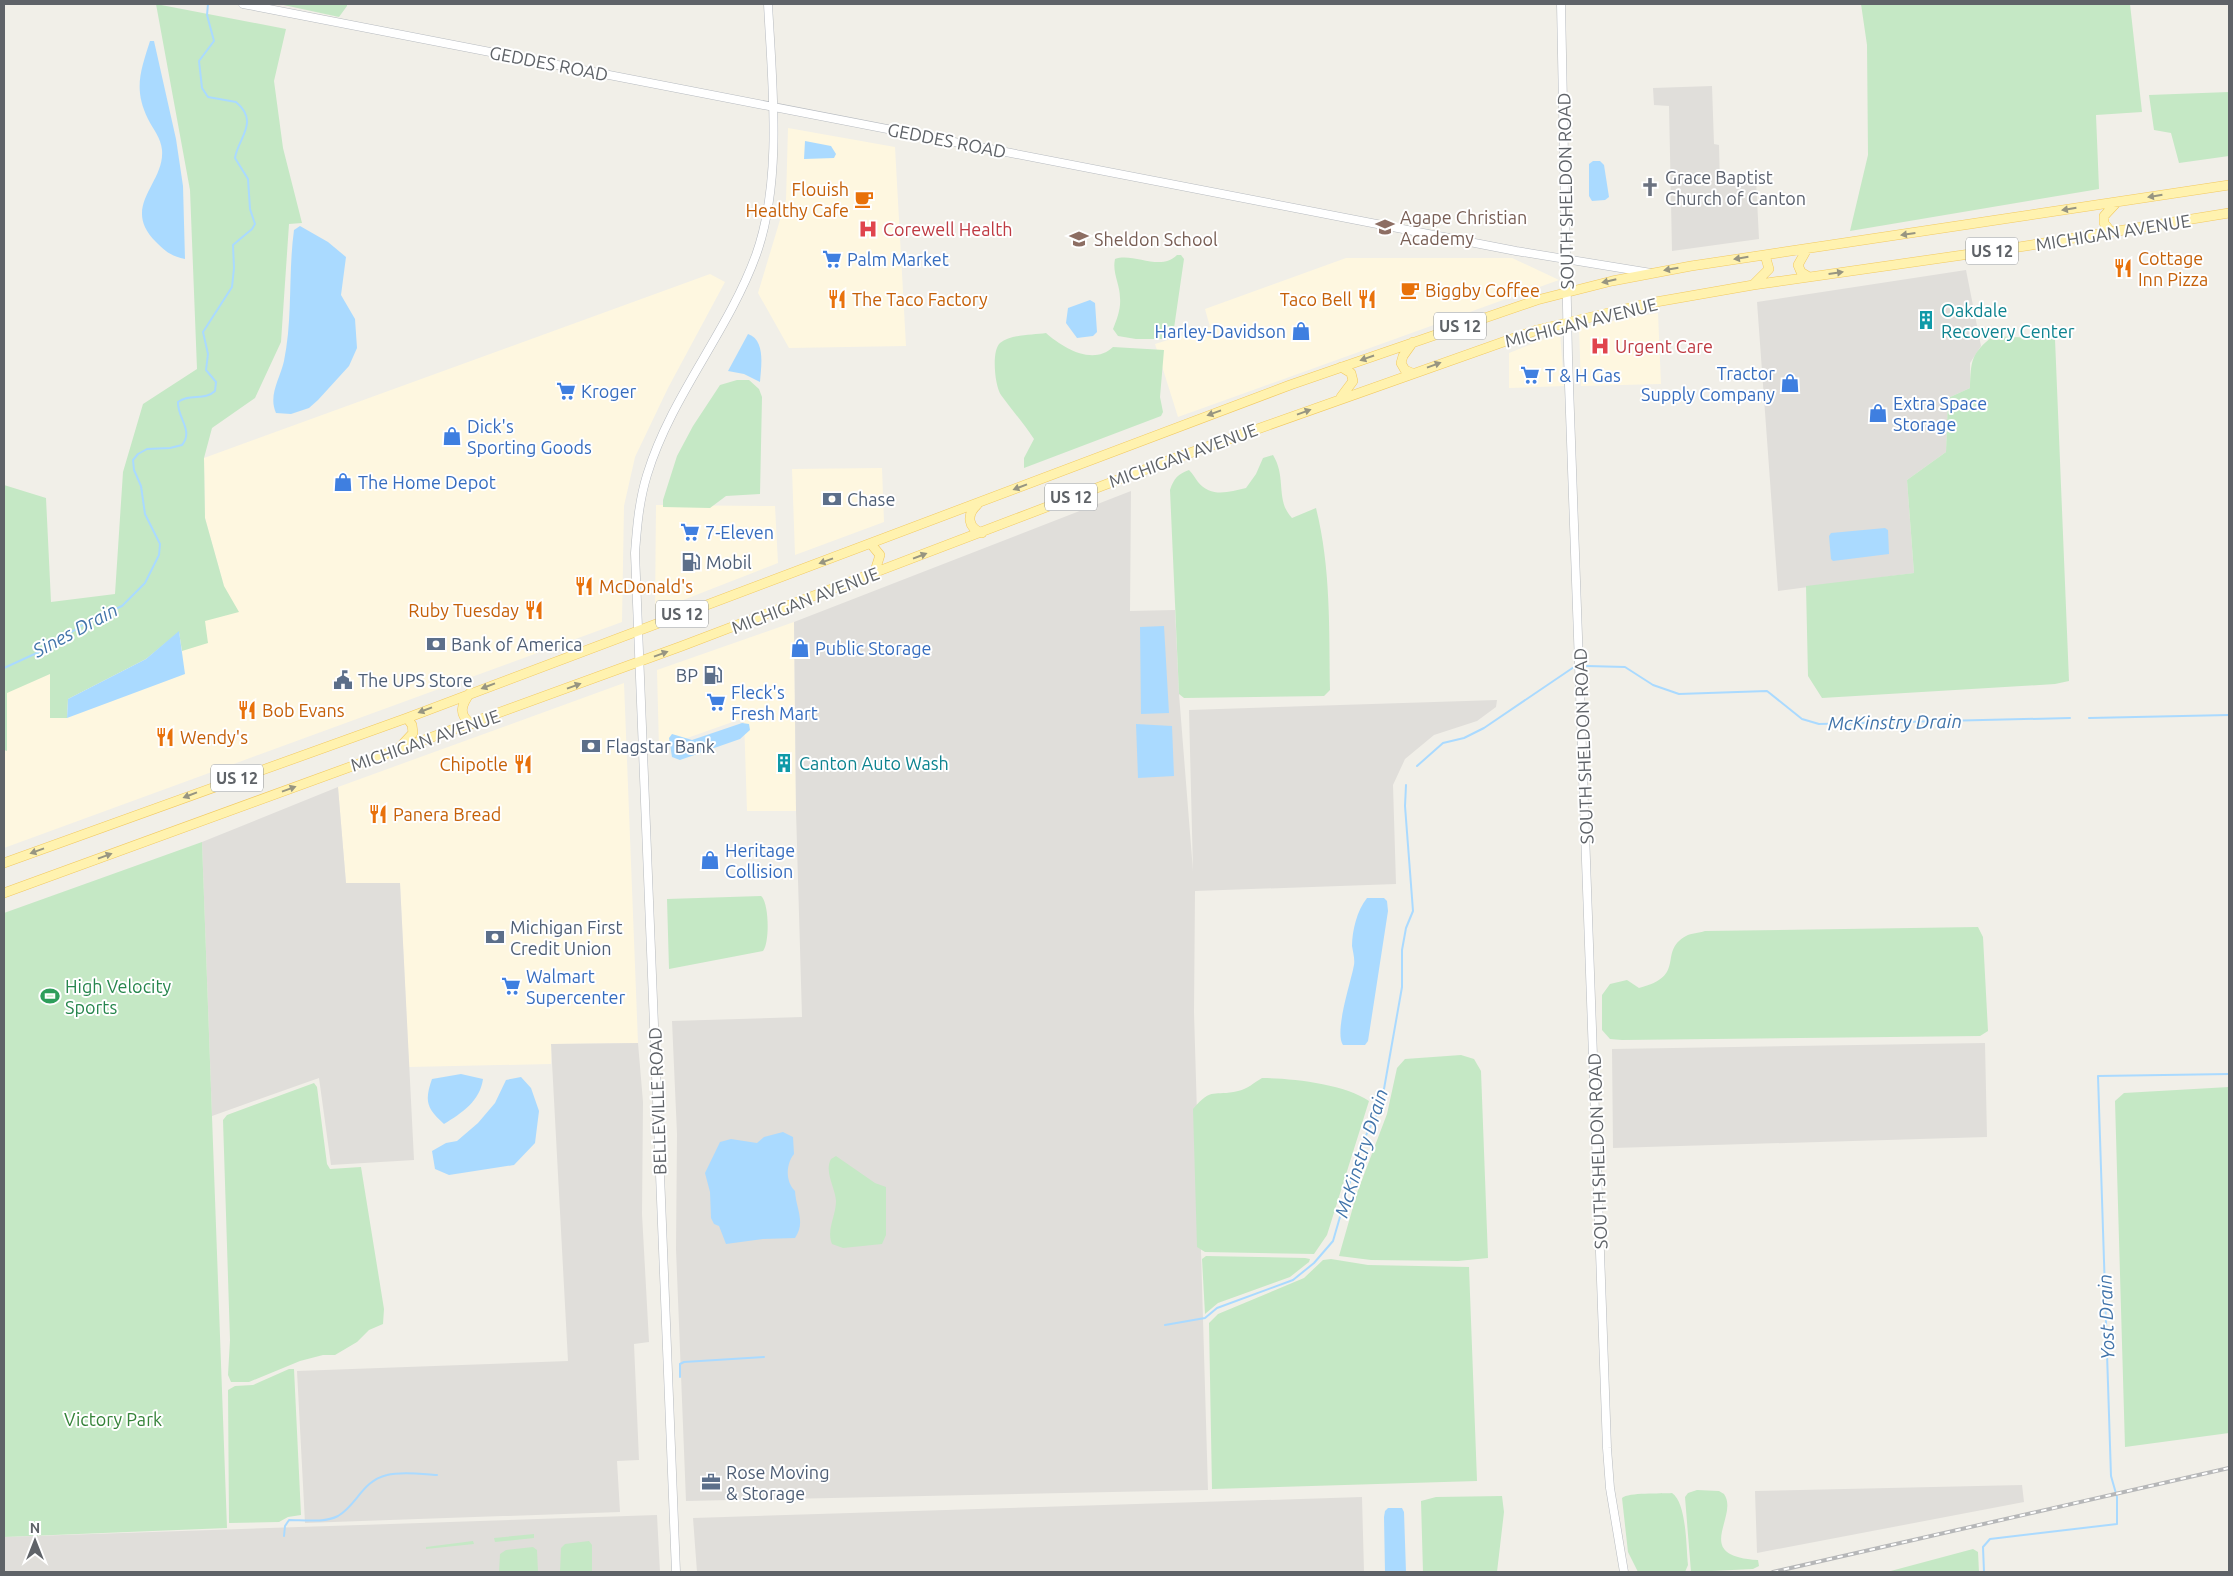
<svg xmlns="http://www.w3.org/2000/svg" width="2233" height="1576" font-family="Ubuntu,sans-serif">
<rect width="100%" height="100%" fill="#f1efe8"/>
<path fill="#fef7e0" d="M788,128L895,147L906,346L789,348L758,293L786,200Z
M1346,258H1512L1559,280L1178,417L1155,344L1210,327L1205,309Z
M710,274L725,282L668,388L635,457L624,506L622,622L4,848V683L224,586L205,518L204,458Z
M1658,313L1661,384L1581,386L1579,327Z
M1560,333L1564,386L1509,388V353Z
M882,468L884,522L795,555L792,469Z
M656,505L775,506L778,563L655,611Z
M794,622L796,811H747L744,718L659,748L657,670Z
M624,683L638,1043L552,1044L551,1064L409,1067L400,883H346L338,787Z"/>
<path fill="#e0deda" d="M1712,86L1714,144L1719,145L1720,186L1756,179L1759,239L1672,251L1669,106L1654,105L1653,88Z
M1966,270L1981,346L1970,363V388L1948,398L1946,452L1907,480L1914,573L1778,591L1757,302Z
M1131,491L1130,611L1175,610L1179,694L1193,871L1189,710L1497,700L1496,707L1477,721L1434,735L1405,759L1393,785L1396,884L1195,891L1194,1012L1208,1490L686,1501L676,1249L677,1134L672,1021L802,1017L796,811L794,622Z
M338,787L346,883H400L414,1160L331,1165L319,1078L212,1116L202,842Z
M638,1043L643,1102L642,1214L649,1342L634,1344L639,1460L617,1461L620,1512L305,1523L297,1371L568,1361L551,1044Z
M1985,1043L1987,1137L1613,1148L1612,1049Z
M2022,1485L2024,1502L1757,1553L1755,1491Z
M1362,1497L1364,1572H697L693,1518Z
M657,1515L660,1572H4V1537Z"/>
<path fill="#c5e8c5" d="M156,4L286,29L274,81L283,148L302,223L289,224L281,342L255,398L212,428L204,458L205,518L224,586L239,612L205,621L208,643L182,651L179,632L146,659L68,699L67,718H50V674L7,693V751L4,750V485L46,498L51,602L115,594L123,472L143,404L197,369L190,190Z
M279,4H347V6L339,17Z
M1861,4H2130L2142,112L2096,115L2099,189L1850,231L1868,155L1867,45Z
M2229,92V156L2179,163L2171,133L2154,130L2149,95Z
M1177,255H1181L1184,259L1173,335L1168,339H1136L1118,336L1113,329C1117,319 1121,309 1120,298C1120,284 1112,273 1115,259C1133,252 1161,272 1177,255Z
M1046,333C1063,348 1093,366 1113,347L1164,350L1160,397L1163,412L1161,416L1024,468V458L1034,439C1024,424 1012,410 1001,395C995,387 991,351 1000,343C1011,334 1033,335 1046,333Z
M1993,336L2055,339L2069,681L2055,684L1822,698L1808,676L1806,586L1914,573L1907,480L1946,452L1948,398L1970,388C1971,360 1971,354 1993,336Z
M737,380H749L759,389L762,397L760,494L726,496L710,508L663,507V500L677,456L693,426L720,385Z
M1273,455C1287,478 1275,500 1292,518L1316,508C1331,568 1329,629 1330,690L1324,696L1184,698L1179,694L1170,490C1174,478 1178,474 1189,470C1193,474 1195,478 1198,482C1211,498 1229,492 1246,488L1256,474L1263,458Z
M202,842L227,1528L4,1537V913Z
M761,896C769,902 770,942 763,951L669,969L667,899Z
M1978,927L1983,937L1988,1031L1980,1036L1622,1040L1610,1039L1602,1030V995L1610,984L1627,980L1639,988C1688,976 1657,952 1686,936C1691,933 1699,933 1705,931Z
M1461,1055L1474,1059L1481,1071L1488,1258L1458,1261L1371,1260L1339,1256L1357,1193L1387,1114L1397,1068L1405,1059Z
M1262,1078C1292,1078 1345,1084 1369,1101L1327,1235L1314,1254L1205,1252L1197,1247L1193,1109C1213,1086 1213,1097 1238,1091C1246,1090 1255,1082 1262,1078Z
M314,1083L317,1087L327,1164L330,1169L361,1167L384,1309L383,1324L369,1330L357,1342L335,1355H323L300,1361L249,1382H231L228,1375L230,1340L223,1120L227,1115Z
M2229,1087V1433L2125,1447L2115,1101L2124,1093Z
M836,1156L875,1183L886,1187V1235L882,1244L843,1248L832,1244C826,1230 836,1216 836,1201C835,1187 824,1172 831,1159Z
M1206,1256L1305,1258L1310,1259L1309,1262L1290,1277L1218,1303L1205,1314L1202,1259Z
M1331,1259L1368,1265L1469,1267L1477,1481L1212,1489L1209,1323L1218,1314L1304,1278L1323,1260Z
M289,1369H294L301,1515L288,1517L279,1522L229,1523L228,1390L235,1386L253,1385Z
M1697,1490L1719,1491L1724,1494C1740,1517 1690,1556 1758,1560L1759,1566L1753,1569L1691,1572L1685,1497L1688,1493Z
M1672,1493C1687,1503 1686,1548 1688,1565L1685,1572H1638L1628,1552L1622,1498C1629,1492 1660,1494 1672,1493Z
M1502,1496L1504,1512L1497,1572H1423L1421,1501L1436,1497Z
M534,1534V1538L495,1542L494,1538Z
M473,1541L474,1544L426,1549V1547Z
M589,1541L592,1545V1572H560L561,1548L565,1544Z
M533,1547L537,1550L538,1572H499L500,1554L506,1550Z
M1973,1549L1978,1552L1979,1572H1887Z"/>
<path fill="#aadaff" d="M150,41H154L176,139L183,186L185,259C171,256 166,252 156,242C120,206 165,184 162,150C161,138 153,129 148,119C133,89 141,70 150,41Z
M805,141L831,146L836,154L834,158L804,159Z
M1593,161H1600L1604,165L1609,197L1605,200L1592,201L1589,196V164Z
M300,226L328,242L346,257L341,295L355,319L357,348L349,366L318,400L309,408L291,414L276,413C268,395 280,379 284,361C293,318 288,273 294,230Z
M1090,300L1095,303L1097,332L1093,336L1077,338L1066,323L1068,308Z
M748,334C766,340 761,367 760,382L744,374L728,371Z
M1885,528L1888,530L1889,554L1833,561L1831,559L1829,536L1831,533Z
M1164,626L1169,713L1141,714L1140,627Z
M179,631L185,674L67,718L68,699L146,659Z
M742,723L749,724L750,730L740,739L680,760L672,757L669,738L672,734L692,740Z
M1136,724L1172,726L1174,776L1138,778Z
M1367,898H1384L1387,901L1388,911L1368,1041L1365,1045H1343C1334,1032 1351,982 1354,965C1355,959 1353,952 1352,946C1352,931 1357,910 1367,898Z
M461,1074L483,1079C480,1101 462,1113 444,1124C427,1108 424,1102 432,1079Z
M521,1077L531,1088L539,1111L535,1143L514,1165L449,1175L435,1169L432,1151L446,1143L457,1141L478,1123L495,1103L506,1080Z
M783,1132L793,1137L794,1154C786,1164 785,1181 795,1191C796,1209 806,1222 795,1238L763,1239L726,1244L719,1226L714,1224L711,1218L710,1192L705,1173L720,1142L731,1139L757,1143L764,1137Z
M1388,1508H1402L1404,1512L1406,1572H1385L1384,1517L1385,1511Z"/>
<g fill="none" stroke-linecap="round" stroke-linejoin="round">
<path stroke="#aadaff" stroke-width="2" d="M1587,666L1625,667L1653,685L1679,694L1767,691L1802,719L1819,724L2070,718
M4,668L39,652L91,620L122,606L145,583L159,555L160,544L145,514L141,486L134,470L133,460L138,454L147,449L170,448L182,445C194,431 177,417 178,402C189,393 205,401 215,391L216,382L206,370L208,354L203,332L232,287L234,268L233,245L252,229L255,224L250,209L248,179L235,158C238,138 260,122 236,102L208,97L202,88L199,61L214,41L207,15L208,4
M2089,718L2229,715
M1417,766L1443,743L1464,738L1484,728L1574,667
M1165,1325L1205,1318L1217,1308L1293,1280L1314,1263L1333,1241L1353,1172L1367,1133L1381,1106L1402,987V950L1406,928L1413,911L1405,806L1406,785
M680,1377V1364L684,1362L764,1357
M284,1536L285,1526L289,1520C303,1520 325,1523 338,1516C357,1505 362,1481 387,1475C402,1471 421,1474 437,1475
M1984,1572L1983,1547L1990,1539L2117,1524V1497L2111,1476L2098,1076L2229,1074"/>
<g stroke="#b6babf" stroke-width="9">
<path id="secondary" d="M243,4L1516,251L1651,273
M1561,4L1568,357L1607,1448L1610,1488L1624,1572
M676,1572L635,553C637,526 639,501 647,475C671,396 728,332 756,255C783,180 772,82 768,4"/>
</g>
<g stroke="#f2c960" stroke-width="10">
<path id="primary" d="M2111,232L2104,223V216L2117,202
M1807,249L1798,265L1801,272L1809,277
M1753,285L1769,269L1765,255
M1412,373L1405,370L1401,363L1403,356L1413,342
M1341,397L1353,381L1351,373L1341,367
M977,505C966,515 968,528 982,533
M871,544L880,555L874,574
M470,693C462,704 457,715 472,724
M400,747L413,733L412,725L407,718
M4,863L407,718L1290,385L1537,300L1612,281L1691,266L2229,185
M4,893L682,646L1170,460L1537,330L1650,303L1753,285L2019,247L2229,213"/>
</g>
<use href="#secondary" stroke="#fff" stroke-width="8"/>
<use href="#primary" stroke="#fff2af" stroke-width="9"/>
<g stroke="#b6b7b8" stroke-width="4">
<path id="rail" d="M1773,1572L2229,1468"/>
</g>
<use href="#rail" stroke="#fff" stroke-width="2" stroke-dasharray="5.5" stroke-linecap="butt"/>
</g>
<defs><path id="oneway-solid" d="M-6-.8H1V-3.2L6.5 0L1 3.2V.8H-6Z" transform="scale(1.25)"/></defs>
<g fill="#979581">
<use href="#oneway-solid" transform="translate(2155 196) rotate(171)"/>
<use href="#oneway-solid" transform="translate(2069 209) rotate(171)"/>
<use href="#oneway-solid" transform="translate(1908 234) rotate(172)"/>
<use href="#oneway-solid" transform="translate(1741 258) rotate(171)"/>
<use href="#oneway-solid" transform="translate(1671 269) rotate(170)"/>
<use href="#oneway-solid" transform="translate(1836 273) rotate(-8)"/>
<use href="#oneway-solid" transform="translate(1609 281) rotate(167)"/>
<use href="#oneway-solid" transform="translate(1367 358) rotate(161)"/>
<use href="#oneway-solid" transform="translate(1434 365) rotate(-20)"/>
<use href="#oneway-solid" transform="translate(1304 412) rotate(-20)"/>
<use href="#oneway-solid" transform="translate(1214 413) rotate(160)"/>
<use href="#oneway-solid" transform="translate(1020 487) rotate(159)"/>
<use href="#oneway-solid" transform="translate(920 556) rotate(-21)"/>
<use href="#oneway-solid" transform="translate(826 561) rotate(160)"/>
<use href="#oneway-solid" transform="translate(661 654) rotate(-20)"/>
<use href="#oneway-solid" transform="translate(488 686) rotate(159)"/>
<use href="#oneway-solid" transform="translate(574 686) rotate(-20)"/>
<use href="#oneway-solid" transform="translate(425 710) rotate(159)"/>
<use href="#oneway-solid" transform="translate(289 789) rotate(-20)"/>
<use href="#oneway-solid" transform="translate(190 795) rotate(159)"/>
<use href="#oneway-solid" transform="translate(37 851) rotate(160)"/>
<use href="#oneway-solid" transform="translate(105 856) rotate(-20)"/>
</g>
<defs>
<g id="church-bare" transform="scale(1.5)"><path d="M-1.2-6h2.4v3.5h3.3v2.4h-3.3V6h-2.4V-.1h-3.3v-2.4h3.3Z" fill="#6b7280" stroke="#fff" stroke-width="2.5" paint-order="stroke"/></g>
<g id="cafe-bare" transform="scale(1.5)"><path d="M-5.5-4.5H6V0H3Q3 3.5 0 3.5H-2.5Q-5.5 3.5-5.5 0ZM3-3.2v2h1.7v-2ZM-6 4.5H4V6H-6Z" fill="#e8710a" stroke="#fff" stroke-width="2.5" paint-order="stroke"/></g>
<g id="school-bare" transform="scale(1.5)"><path d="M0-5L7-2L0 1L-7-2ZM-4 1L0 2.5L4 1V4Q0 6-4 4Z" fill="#8d6e63" stroke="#fff" stroke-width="2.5" paint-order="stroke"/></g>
<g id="hospital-bare" transform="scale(1.5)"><path d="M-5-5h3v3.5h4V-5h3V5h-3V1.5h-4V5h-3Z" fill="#e0444e" stroke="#fff" stroke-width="2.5" paint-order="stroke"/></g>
<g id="supermarket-bare" transform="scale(1.5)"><path d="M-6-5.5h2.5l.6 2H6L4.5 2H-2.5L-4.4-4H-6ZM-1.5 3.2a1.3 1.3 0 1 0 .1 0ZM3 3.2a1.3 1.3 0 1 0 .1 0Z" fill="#3f7fe0" stroke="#fff" stroke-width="2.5" paint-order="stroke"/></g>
<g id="restaurant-bare" transform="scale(1.5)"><path d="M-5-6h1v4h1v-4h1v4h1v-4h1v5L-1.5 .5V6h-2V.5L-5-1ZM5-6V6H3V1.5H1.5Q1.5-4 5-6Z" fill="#e8710a" stroke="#fff" stroke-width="2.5" paint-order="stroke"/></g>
<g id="building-bare" transform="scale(1.5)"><path d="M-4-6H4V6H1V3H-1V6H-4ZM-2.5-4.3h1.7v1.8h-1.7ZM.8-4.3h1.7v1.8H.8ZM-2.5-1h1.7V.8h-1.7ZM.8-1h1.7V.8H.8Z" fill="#0f9aa8" stroke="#fff" stroke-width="2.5" paint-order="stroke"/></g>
<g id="shop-bare" transform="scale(1.5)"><path d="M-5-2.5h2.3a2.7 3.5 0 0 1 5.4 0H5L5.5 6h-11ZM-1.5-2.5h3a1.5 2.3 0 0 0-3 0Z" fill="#3f7fe0" stroke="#fff" stroke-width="2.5" paint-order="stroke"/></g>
<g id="bank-bare" transform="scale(1.5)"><path d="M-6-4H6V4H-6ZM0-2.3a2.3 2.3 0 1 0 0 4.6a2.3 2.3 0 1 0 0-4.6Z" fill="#5c6f8a" stroke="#fff" stroke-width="2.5" paint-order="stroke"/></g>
<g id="fuel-bare" transform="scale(1.5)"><path d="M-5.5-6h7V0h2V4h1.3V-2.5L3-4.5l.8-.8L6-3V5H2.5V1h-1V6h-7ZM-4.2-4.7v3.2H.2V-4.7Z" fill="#5c6f8a" stroke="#fff" stroke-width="2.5" paint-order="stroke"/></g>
<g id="civic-bare" transform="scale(1.5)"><path d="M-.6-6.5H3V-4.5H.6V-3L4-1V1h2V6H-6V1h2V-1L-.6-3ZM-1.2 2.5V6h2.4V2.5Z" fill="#5c6f8a" stroke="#fff" stroke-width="2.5" paint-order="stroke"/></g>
<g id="stadium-bare" transform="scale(1.5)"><path d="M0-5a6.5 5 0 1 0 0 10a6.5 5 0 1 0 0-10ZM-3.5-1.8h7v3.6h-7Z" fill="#2e9e5b" stroke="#fff" stroke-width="2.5" paint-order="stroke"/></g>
<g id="office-bare" transform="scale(1.5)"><path d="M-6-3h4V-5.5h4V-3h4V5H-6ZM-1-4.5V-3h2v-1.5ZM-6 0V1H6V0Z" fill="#5c6f8a" stroke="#fff" stroke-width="2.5" paint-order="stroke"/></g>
</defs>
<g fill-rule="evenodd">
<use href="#church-bare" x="1650" y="187"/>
<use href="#cafe-bare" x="864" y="199"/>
<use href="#school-bare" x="1385" y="227"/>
<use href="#hospital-bare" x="868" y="229"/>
<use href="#school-bare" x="1079" y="239"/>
<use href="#supermarket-bare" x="832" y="259"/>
<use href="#restaurant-bare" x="2123" y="268"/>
<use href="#cafe-bare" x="1410" y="290"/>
<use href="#restaurant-bare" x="837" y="299"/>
<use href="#restaurant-bare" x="1367" y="299"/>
<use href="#building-bare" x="1926" y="320"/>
<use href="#shop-bare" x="1301" y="331"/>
<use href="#hospital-bare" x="1600" y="346"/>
<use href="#supermarket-bare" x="1530" y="375"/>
<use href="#shop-bare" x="1790" y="383"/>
<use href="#supermarket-bare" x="566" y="391"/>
<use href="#shop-bare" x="1878" y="413"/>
<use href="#shop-bare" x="452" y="436"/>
<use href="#shop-bare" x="343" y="482"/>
<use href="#bank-bare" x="832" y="499"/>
<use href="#supermarket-bare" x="690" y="532"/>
<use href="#fuel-bare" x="691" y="562"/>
<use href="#restaurant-bare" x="584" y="586"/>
<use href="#restaurant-bare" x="534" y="610"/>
<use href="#bank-bare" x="436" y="644"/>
<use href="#shop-bare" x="800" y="648"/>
<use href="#fuel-bare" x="713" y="675"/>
<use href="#civic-bare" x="343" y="680"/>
<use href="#supermarket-bare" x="716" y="702"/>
<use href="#restaurant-bare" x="247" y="710"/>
<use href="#restaurant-bare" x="165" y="737"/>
<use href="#bank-bare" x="591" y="746"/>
<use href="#building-bare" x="784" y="763"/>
<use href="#restaurant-bare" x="523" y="764"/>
<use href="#restaurant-bare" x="378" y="814"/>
<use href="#shop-bare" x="710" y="860"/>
<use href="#bank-bare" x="495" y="937"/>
<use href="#supermarket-bare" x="511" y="986"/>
<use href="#stadium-bare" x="50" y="996"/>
<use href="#office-bare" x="711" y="1482"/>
</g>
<g text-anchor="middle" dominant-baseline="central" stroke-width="4" stroke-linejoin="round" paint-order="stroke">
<g fill="#fff" stroke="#8f9295" stroke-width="1">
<rect x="1966" y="237.5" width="52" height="27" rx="4"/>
<rect x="1434" y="312.5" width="52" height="27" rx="4"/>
<rect x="1045" y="483.5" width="52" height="27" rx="4"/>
<rect x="656" y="600.5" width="52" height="27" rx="4"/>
<rect x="211" y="764.5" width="52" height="27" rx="4"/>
</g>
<g font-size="16" font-weight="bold" fill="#5f6368">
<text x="1992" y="251">US 12</text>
<text x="1460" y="326">US 12</text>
<text x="1071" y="497">US 12</text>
<text x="682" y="614">US 12</text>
<text x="237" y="778">US 12</text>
</g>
<g font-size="18" fill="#5f6368" stroke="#fff">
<text transform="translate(549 63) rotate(11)">GEDDES ROAD</text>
<text transform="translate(947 140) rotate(11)">GEDDES ROAD</text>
<text transform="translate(1565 191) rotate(-91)">SOUTH SHELDON ROAD</text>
<text transform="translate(2113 232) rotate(-9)">MICHIGAN AVENUE</text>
<text transform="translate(1581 322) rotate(-14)">MICHIGAN AVENUE</text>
<text transform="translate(1183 455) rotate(-20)">MICHIGAN AVENUE</text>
<text transform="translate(805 600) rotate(-21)">MICHIGAN AVENUE</text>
<text transform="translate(425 740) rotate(-19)">MICHIGAN AVENUE</text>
<text transform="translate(1583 746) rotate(-92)">SOUTH SHELDON ROAD</text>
<text transform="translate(657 1101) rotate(-92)">BELLEVILLE ROAD</text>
<text transform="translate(1597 1151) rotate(-92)">SOUTH SHELDON ROAD</text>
</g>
<g font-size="18" fill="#5b616d" stroke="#fff" text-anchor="start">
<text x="1665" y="177">Grace Baptist<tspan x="1665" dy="21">Church of Canton</tspan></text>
</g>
<g font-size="18" fill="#c56008" stroke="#fff" text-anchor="start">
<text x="849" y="189" text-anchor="end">Flouish<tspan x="849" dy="21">Healthy Cafe</tspan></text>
<text x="2138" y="258">Cottage<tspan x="2138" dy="21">Inn Pizza</tspan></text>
<text x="1425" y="290">Biggby Coffee</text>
<text x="852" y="299">The Taco Factory</text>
<text x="1352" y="299" text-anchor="end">Taco Bell</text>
<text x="599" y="586">McDonald's</text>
<text x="519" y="610" text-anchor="end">Ruby Tuesday</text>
<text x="262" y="710">Bob Evans</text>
<text x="180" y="737">Wendy's</text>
<text x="508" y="764" text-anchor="end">Chipotle</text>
<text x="393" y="814">Panera Bread</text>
</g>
<g font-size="18" fill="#785e54" stroke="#fff" text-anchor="start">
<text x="1400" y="217">Agape Christian<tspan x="1400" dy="21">Academy</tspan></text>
<text x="1094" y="239">Sheldon School</text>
</g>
<g font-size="18" fill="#be3a42" stroke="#fff" text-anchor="start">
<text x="883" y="229">Corewell Health</text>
<text x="1615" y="346">Urgent Care</text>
</g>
<g font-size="18" fill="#366cbe" stroke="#fff" text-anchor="start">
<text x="847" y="259">Palm Market</text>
<text x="1286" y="331" text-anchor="end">Harley-Davidson</text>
<text x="1775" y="373" text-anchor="end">Tractor<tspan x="1775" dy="21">Supply Company</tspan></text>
<text x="1545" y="375">T &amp; H Gas</text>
<text x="581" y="391">Kroger</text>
<text x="1893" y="403">Extra Space<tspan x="1893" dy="21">Storage</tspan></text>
<text x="467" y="426">Dick's<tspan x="467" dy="21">Sporting Goods</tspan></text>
<text x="358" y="482">The Home Depot</text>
<text x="705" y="532">7-Eleven</text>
<text x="815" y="648">Public Storage</text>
<text x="731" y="692">Fleck's<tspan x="731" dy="21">Fresh Mart</tspan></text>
<text x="725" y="850">Heritage<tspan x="725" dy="21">Collision</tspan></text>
<text x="526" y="976">Walmart<tspan x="526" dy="21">Supercenter</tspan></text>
</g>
<g font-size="18" fill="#0d838f" stroke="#fff" text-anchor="start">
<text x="1941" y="310">Oakdale<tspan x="1941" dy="21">Recovery Center</tspan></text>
<text x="799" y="763">Canton Auto Wash</text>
</g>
<g font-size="18" fill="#4e5e75" stroke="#fff" text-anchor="start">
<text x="847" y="499">Chase</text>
<text x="706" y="562">Mobil</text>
<text x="451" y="644">Bank of America</text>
<text x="698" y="675" text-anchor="end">BP</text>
<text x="358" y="680">The UPS Store</text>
<text x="606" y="746">Flagstar Bank</text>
<text x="510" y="927">Michigan First<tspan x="510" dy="21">Credit Union</tspan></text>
<text x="726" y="1472">Rose Moving<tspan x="726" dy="21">&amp; Storage</tspan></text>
</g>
<g font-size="18" fill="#27864d" stroke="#fff" text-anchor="start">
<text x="65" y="986">High Velocity<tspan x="65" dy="21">Sports</tspan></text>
</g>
<g font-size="18" fill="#348238" stroke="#fff">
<text x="113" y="1419">Victory Park</text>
</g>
<g font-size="19" font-style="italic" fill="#4174aa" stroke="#fff">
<text transform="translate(75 630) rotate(-28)">Sines Drain</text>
<text transform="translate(1895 722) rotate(-1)">McKinstry Drain</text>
<text transform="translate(1361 1153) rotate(-72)">McKinstry Drain</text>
<text transform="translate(2106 1317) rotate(-92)">Yost Drain</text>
</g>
</g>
<rect width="2233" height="1576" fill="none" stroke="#5f6368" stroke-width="10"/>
<g transform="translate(35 1541)" stroke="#ffffff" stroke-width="4" paint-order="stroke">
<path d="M0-4L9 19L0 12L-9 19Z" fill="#5f6368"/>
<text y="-8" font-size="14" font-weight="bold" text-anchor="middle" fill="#5f6368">N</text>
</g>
</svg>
